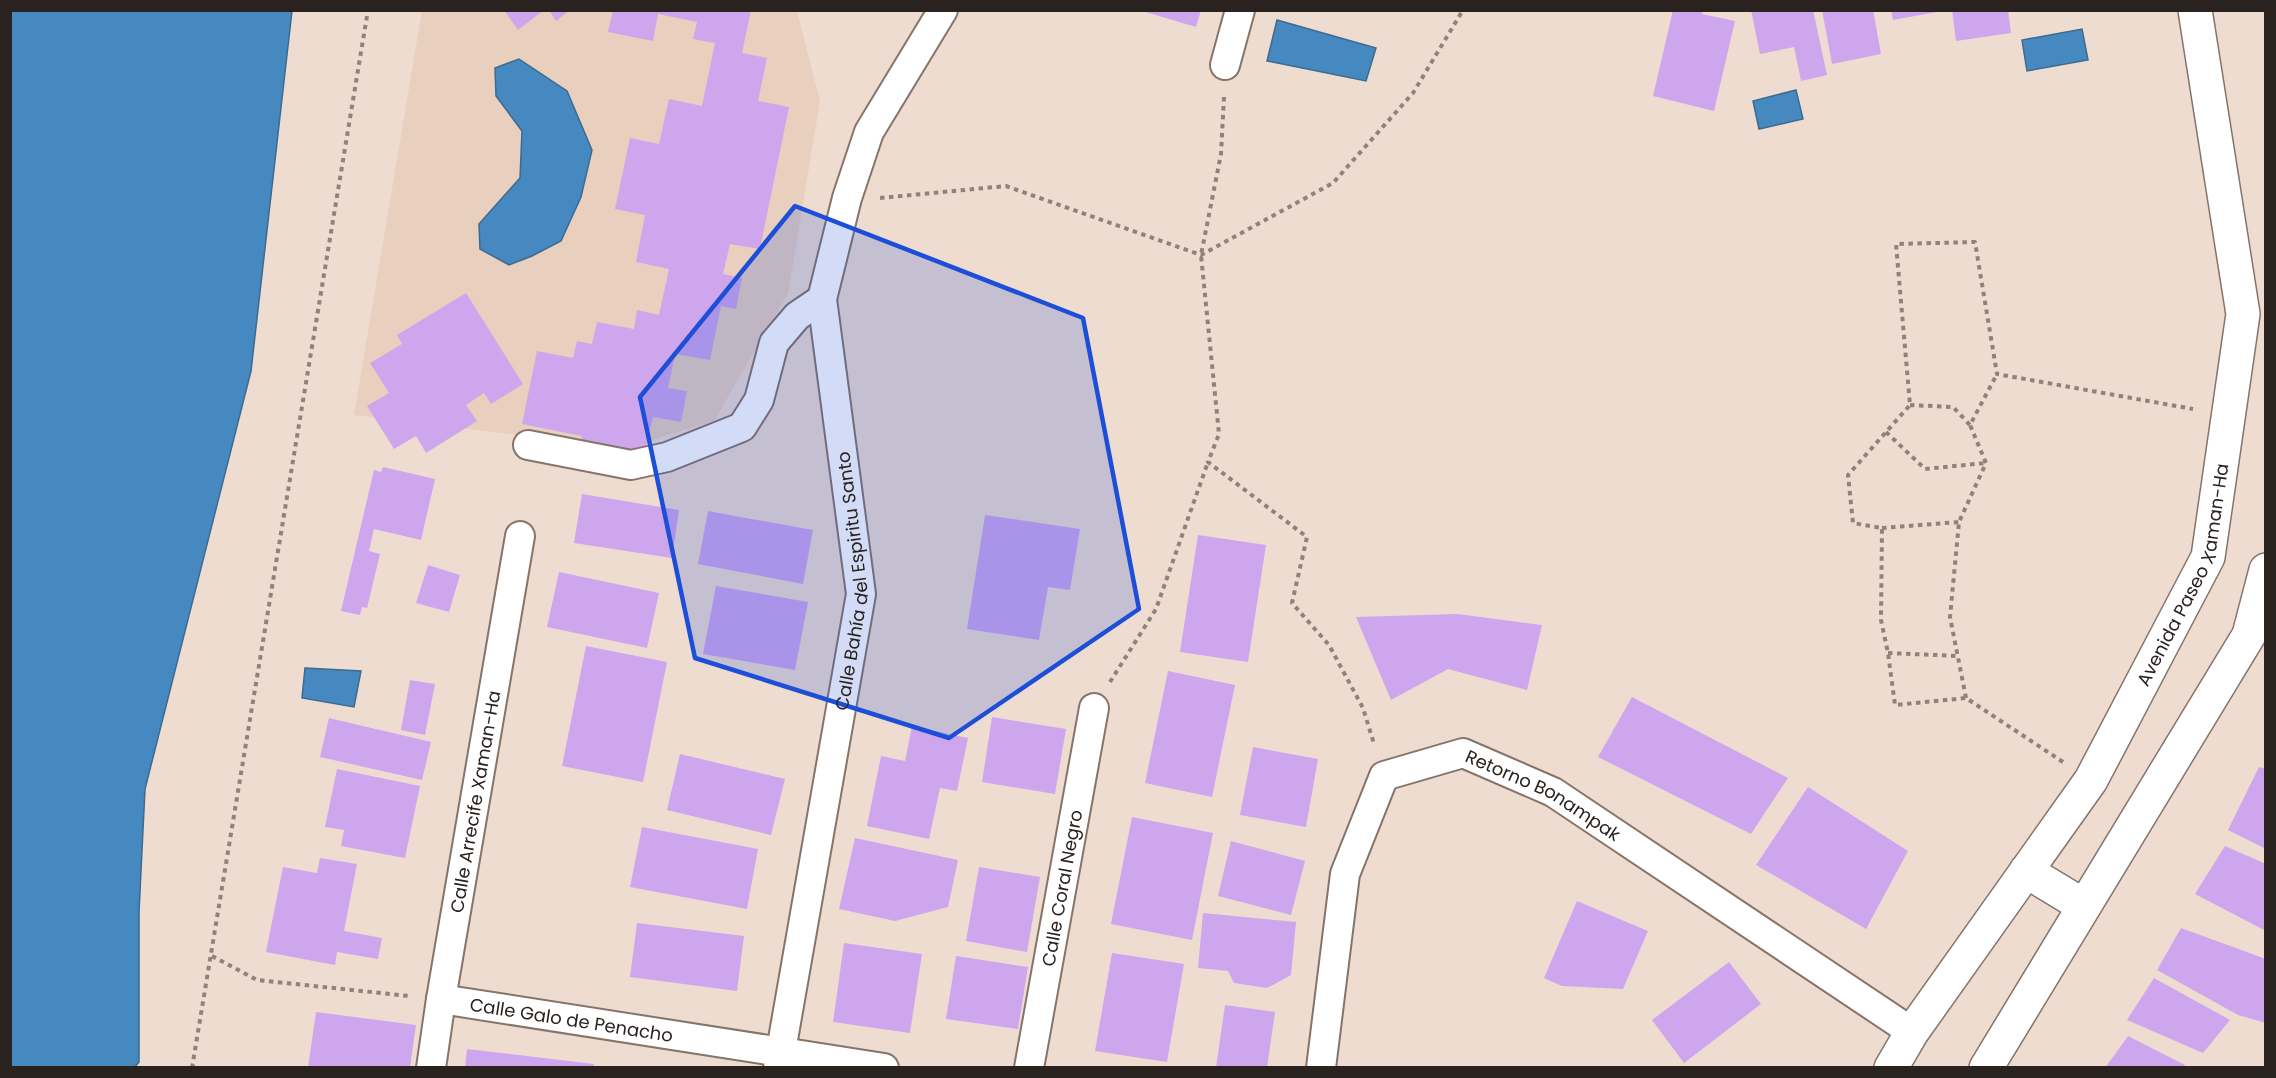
<svg xmlns="http://www.w3.org/2000/svg" width="2276" height="1078" font-family="Poppins,sans-serif">
<rect width="100%" height="100%" fill="#efdcd0"/>
<path fill="#e8cfbe" d="M422,11H797L820,101L788,294L714,421L626,448L354,415Z"/>
<path fill="#4589c0" stroke="#3d6a8f" stroke-width="1.5" d="M10,11H292L251,371L145,789L139,912V1062L135,1067H11Z
M1277,20L1376,48L1366,81L1267,61Z
M2082,29L2088,60L2027,71L2022,40Z
M519,59L567,91L592,150L581,197L561,241L532,256L509,265L480,249L479,224L520,178L522,131L496,96L495,68Z
M1796,90L1803,119L1759,129L1753,101Z
M305,668L361,671L354,707L302,698Z"/>
<path fill="#cea6ee" d="M504,10H544L518,30Z
M549,10H570L556,21Z
M613,10H751L742,53L767,58L758,101L789,107L760,249L730,244L723,274L742,278L736,309L721,306L710,360L675,354L668,388L687,391L681,422L653,417L643,461L580,449L582,436L522,424L537,351L573,358L577,341L592,344L597,322L634,329L637,310L659,315L669,269L636,262L645,215L615,209L630,138L659,144L669,99L702,106L715,43L693,39L697,22L658,14L653,41L608,32Z
M1139,10H1201L1196,27Z
M1673,10H1703L1702,14L1735,21L1714,111L1653,96Z
M1751,10H1813L1827,75L1801,81L1794,47L1760,54Z
M1822,10H1873L1881,54L1832,64Z
M1891,10H1937V12L1893,20Z
M1952,10H2008L2011,33L1956,41Z
M466,293L523,384L491,404L484,393L466,405L477,421L426,453L416,436L394,449L367,406L389,393L370,363L402,344L397,335Z
M383,467L435,479L421,540L374,529L369,551L380,554L367,608L362,607L360,615L341,611L374,470L381,472Z
M582,494L679,510L672,558L574,543Z
M708,511L813,530L803,584L698,564Z
M985,515L1080,529L1070,590L1048,587L1039,640L967,629Z
M1198,535L1266,545L1248,662L1180,652Z
M428,565L460,575L449,612L416,603Z
M559,572L659,593L647,648L547,627Z
M716,586L808,602L795,670L703,654Z
M1458,614L1542,625L1527,690L1448,669L1391,700L1356,617Z
M586,646L667,662L643,782L562,766Z
M1168,671L1235,685L1212,797L1145,783Z
M410,680L435,684L425,735L401,730Z
M1632,697L1788,778L1751,834L1598,757Z
M992,717L1066,729L1055,794L982,782Z
M329,718L431,742L422,780L320,757Z
M912,726L968,738L957,791L940,788L929,839L867,826L881,756L905,761Z
M1253,747L1318,759L1306,827L1240,815Z
M680,754L785,779L771,835L667,810Z
M2259,767L2266,769V849L2228,830Z
M337,769L420,786L405,858L341,846L344,830L325,827Z
M1808,787L1908,851L1866,929L1756,865Z
M1132,817L1213,833L1192,940L1111,924Z
M642,827L758,849L747,909L630,887Z
M855,838L958,860L948,907L895,921L839,909Z
M1231,841L1305,861L1291,915L1218,896Z
M2225,846L2266,864V931L2195,894Z
M320,858L357,864L344,931L382,938L378,959L337,952L335,965L266,952L283,867L317,873Z
M979,867L1040,877L1027,952L966,941Z
M1577,901L1648,931L1623,989L1562,986L1544,978Z
M1203,913L1296,922L1291,975L1267,988L1234,983L1228,971L1198,968Z
M637,923L744,936L737,991L630,977Z
M2181,928L2266,959V1023L2238,1015L2157,970Z
M844,943L922,954L910,1033L833,1022Z
M1112,953L1184,964L1167,1062L1095,1051Z
M956,956L1028,967L1018,1029L946,1019Z
M1729,962L1761,1004L1684,1063L1652,1020Z
M2154,978L2230,1020L2203,1053L2127,1020Z
M1225,1005L1275,1012L1267,1068H1216Z
M316,1012L416,1025L410,1068H308Z
M2128,1036L2185,1065L2183,1068H2105Z
M467,1049L594,1064V1068H465Z"/>
<g fill="none" stroke-linecap="round" stroke-linejoin="round">
<g stroke="#85746a" stroke-width="32">
<g id="minor">
<path d="M1225,65L1240,10"/>
<path d="M528,445L631,465L667,457L742,427L759,400L774,343L797,316L822,299"/>
<path id="s1" d="M441,999L884,1068"/>
<path id="s2" d="M431,1068L441,999L520,536"/>
<path id="s3" d="M778,1068L861,594L822,299L847,198L869,132L943,10"/>
<path id="s4" d="M1029,1068L1094,708"/>
<path id="s5" d="M1321,1068L1345,874L1384,776L1463,753L1553,792L1912,1032"/>
</g>
</g>
<g stroke="#85746a" stroke-width="36">
<g id="secondary">
<path d="M2026,871L2084,906"/>
<path id="s6" d="M1891,1068L1912,1032L2091,780L2208,557L2243,314L2195,10"/>
<path d="M1986,1068L2249,635L2266,570"/>
</g>
</g>
<path stroke="#8f8279" stroke-width="4" stroke-dasharray="4.5 4.5" stroke-linecap="butt" d="M1224,97L1221,154L1201,255L1219,434L1208,462L1307,537L1292,603L1329,645L1363,708L1374,744
M880,198L1006,186L1201,255L1333,183L1413,93L1463,10
M1910,405L1953,407L1970,425
M1886,432L1925,469L1985,463
M1882,528L1959,522
M1888,653L1958,656
M1110,682L1156,609L1208,462
M1966,698L1950,617L1959,522L1986,463L1970,425L1997,374
M2063,762L1966,698L1895,705L1888,653L1881,620L1882,528L1853,523L1848,475L1910,405L1896,244L1975,242L1997,374L2193,409
M212,956L257,980L409,996
M192,1068L368,10"/>
<use href="#minor" stroke="#fff" stroke-width="28"/>
<use href="#secondary" stroke="#fff" stroke-width="33"/>
</g>
<path fill="#1d4ed8" fill-opacity="0.2" stroke="#1d4ed8" stroke-width="4.5" stroke-linejoin="round" d="M795,206L1083,318L1139,609L949,738L695,658L640,397Z"/>
<g text-anchor="middle" dominant-baseline="central" stroke-width="4.5" stroke-linejoin="round" paint-order="stroke">
<g font-size="18" fill="#29221e" stroke="#fce9dd">
<text stroke="none"><textPath href="#s6" startOffset="578">Avenida Paseo Xaman-Ha</textPath></text>
<text stroke="none"><textPath href="#s3" startOffset="494">Calle Bahía del Espiritu Santo</textPath></text>
<text stroke="none"><textPath href="#s5" startOffset="474">Retorno Bonampak</textPath></text>
<text stroke="none"><textPath href="#s2" startOffset="270">Calle Arrecife Xaman-Ha</textPath></text>
<text stroke="none"><textPath href="#s4" startOffset="183">Calle Coral Negro</textPath></text>
<text stroke="none"><textPath href="#s1" startOffset="132">Calle Galo de Penacho</textPath></text>
</g>
</g>
<rect width="2276" height="1078" fill="none" stroke="#29221e" stroke-width="24"/>
</svg>
